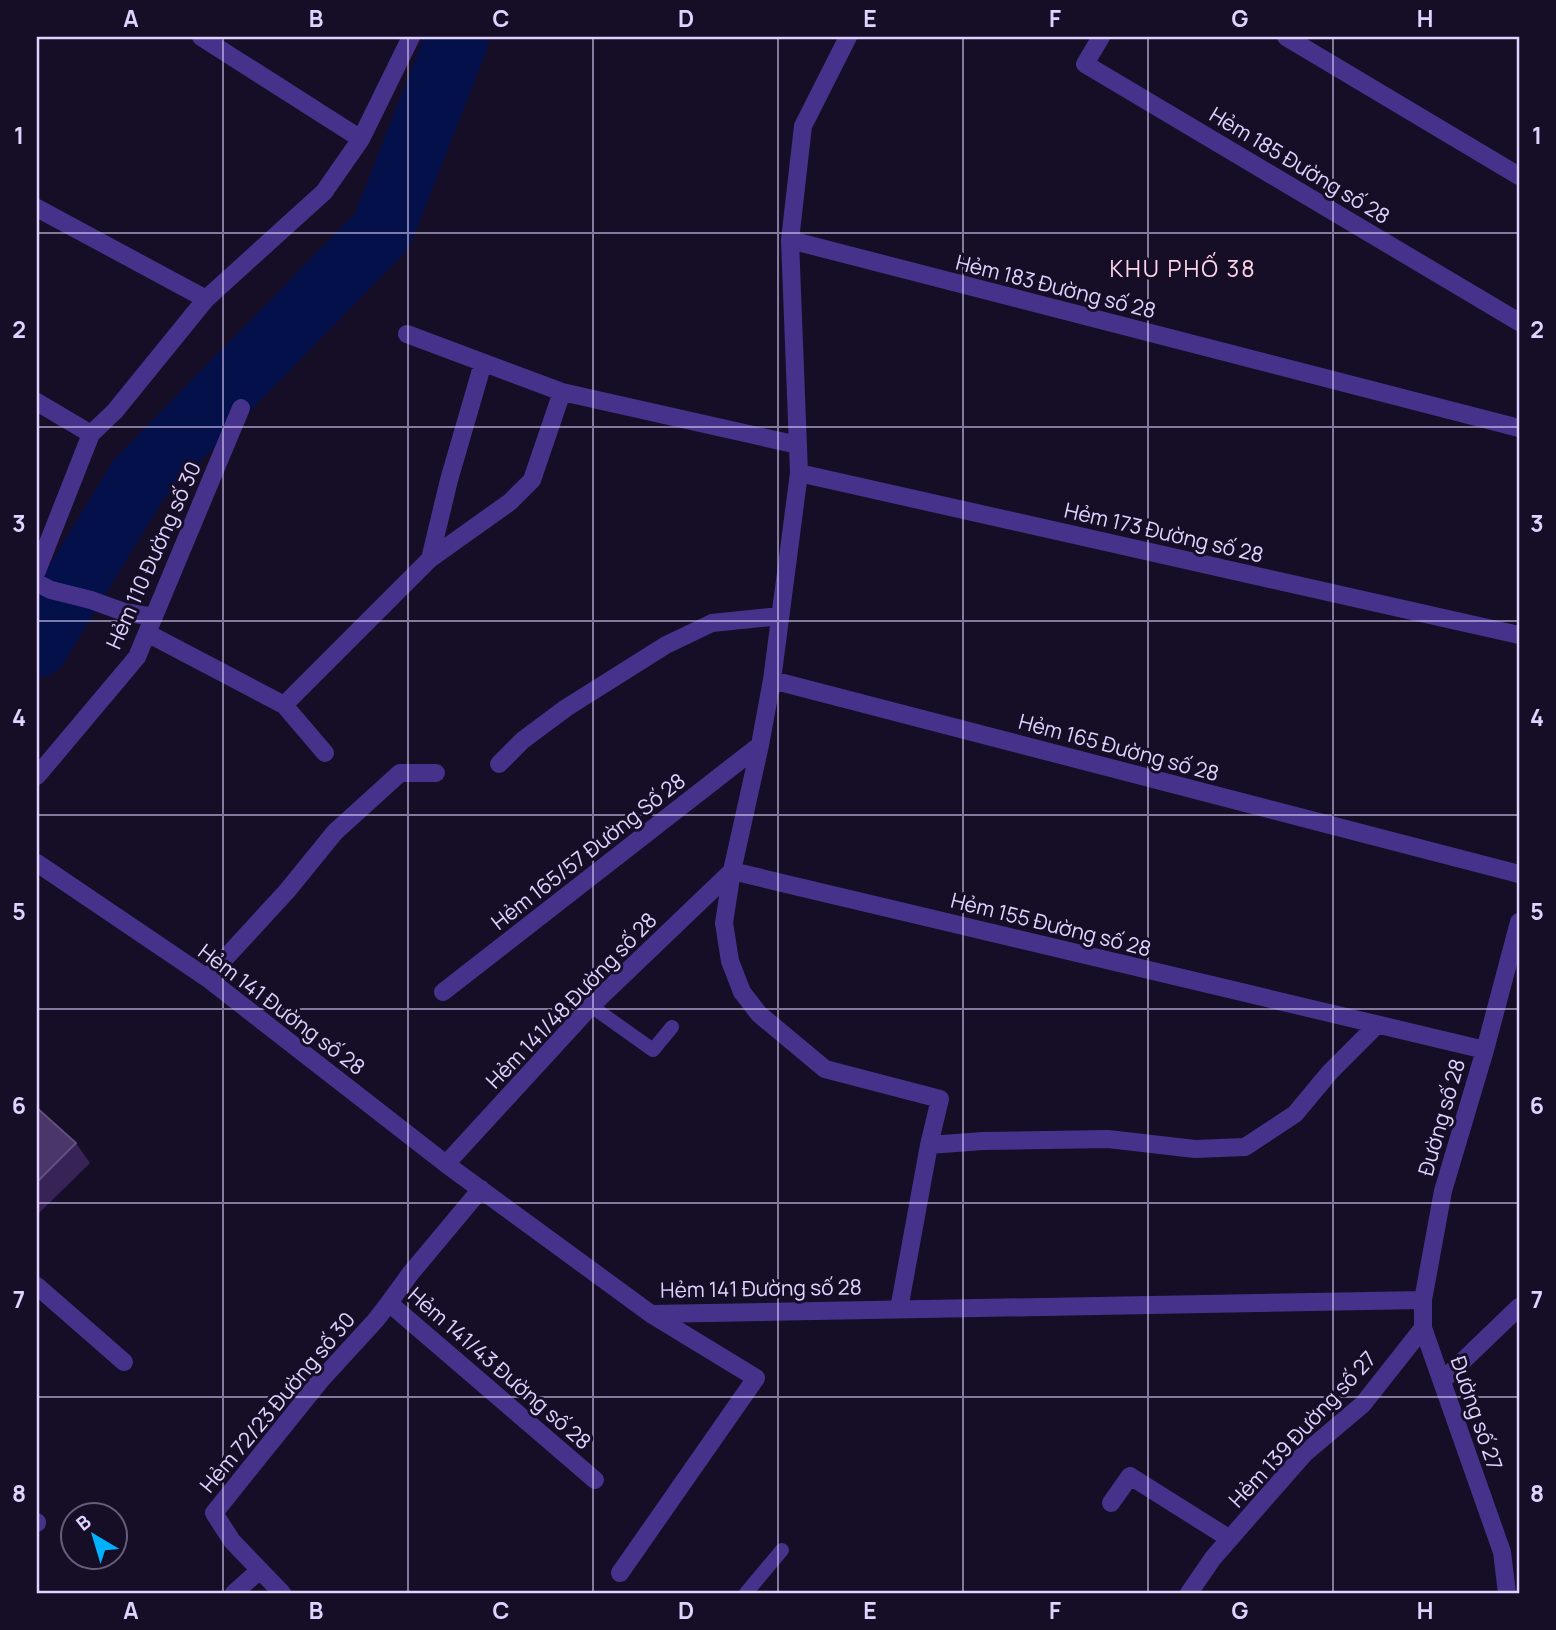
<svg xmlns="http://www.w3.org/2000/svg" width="1556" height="1630" font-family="Manrope,sans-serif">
<rect width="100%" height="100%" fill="#160d27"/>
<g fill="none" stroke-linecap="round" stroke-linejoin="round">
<path stroke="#041049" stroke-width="63" d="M37,646L139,479L382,231L458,37"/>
<path stroke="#47328b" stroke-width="14" d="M591,1006L653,1050L672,1027
M746,1593L782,1550"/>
<path stroke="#47328b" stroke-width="18" d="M201,37L361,139
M848,37L803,126L790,240L1519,428
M1101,37L1085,64L1519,322
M1286,37L1519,176
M37,208L206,299
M407,334L562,392L798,445
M37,402L91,434
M799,473L1519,635
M430,559L510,502L532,480L562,392
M37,571L91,434L115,411L206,299L324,192L361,139L411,37
M37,583L51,590L91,600L124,612L154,617
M147,633L284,705L325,753
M772,680L799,473L790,240
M284,705L430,559L449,480L483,363
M499,764L523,740L566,708L666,645L712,623L780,616
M37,776L137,657L241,408
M37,863L207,978L446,1164L651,1314L1423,1300
M732,871L724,923L730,961L742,992L759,1014L825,1069L940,1099L929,1145L983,1141L1108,1139L1195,1149L1245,1147L1295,1114L1330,1072L1376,1026
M207,978L287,891L335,832L400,773H436
M443,992L760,745
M1485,1050L732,871L760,745L772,680L1519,874
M446,1164L591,1006L732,871
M481,1189L410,1274L389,1303L595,1480
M37,1286L124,1362
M899,1309L929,1145
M1442,1381L1519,1307
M1111,1503L1130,1476L1230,1539
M37,1522V1523
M620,1573L756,1378L651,1314
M234,1593L260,1570
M282,1593L232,1541L214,1513L320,1381L375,1321L389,1303
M1189,1593L1213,1558L1305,1453L1363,1404L1423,1328
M1507,1593L1502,1552L1423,1328V1300L1443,1191L1485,1050L1519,922"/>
</g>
<path fill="#382357" d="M37,1108L76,1143L90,1163L37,1215Z"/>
<path fill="#4a3669" stroke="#624f80" stroke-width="2" d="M37,1108L76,1143L37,1182Z"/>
<path fill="none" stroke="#e1d3ff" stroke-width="2" stroke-opacity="0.55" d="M223,37V1593M408,37V1593M593,37V1593M778,37V1593M963,37V1593M1148,37V1593M1333,37V1593M37,233H1519M37,427H1519M37,621H1519M37,815H1519M37,1009H1519M37,1203H1519M37,1397H1519"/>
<g text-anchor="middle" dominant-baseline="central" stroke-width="6" stroke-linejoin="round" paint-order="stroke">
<g font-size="21" fill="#e1d3ff" stroke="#160d27">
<text transform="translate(1300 165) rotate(31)">Hẻm 185 Đường số 28</text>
<text transform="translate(1056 286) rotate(14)">Hẻm 183 Đường số 28</text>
<text transform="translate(1164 532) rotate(13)">Hẻm 173 Đường số 28</text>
<text transform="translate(153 555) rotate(-66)">Hẻm 110 Đường số 30</text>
<text transform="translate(1119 747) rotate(15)">Hẻm 165 Đường số 28</text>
<text transform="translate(588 851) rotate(-38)">Hẻm 165/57 Đường Số 28</text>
<text transform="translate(1051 924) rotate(14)">Hẻm 155 Đường số 28</text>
<text transform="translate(571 1000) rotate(-46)">Hẻm 141/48 Đường số 28</text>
<text transform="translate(282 1009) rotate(37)">Hẻm 141 Đường số 28</text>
<text transform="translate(1441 1117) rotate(-74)">Đường số 28</text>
<text transform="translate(761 1288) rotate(-1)">Hẻm 141 Đường số 28</text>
<text transform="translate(500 1368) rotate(41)">Hẻm 141/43 Đường số 28</text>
<text transform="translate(277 1402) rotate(-50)">Hẻm 72/23 Đường số 30</text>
<text transform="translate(1477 1413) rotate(71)">Đường số 27</text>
<text transform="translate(1302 1429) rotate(-47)">Hẻm 139 Đường số 27</text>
</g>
<g font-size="23" letter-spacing="2" fill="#ffd5e7" stroke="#160d27">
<text x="1183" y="268">KHU PHỐ 38</text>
</g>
</g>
<rect width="1556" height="1630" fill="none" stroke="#160d27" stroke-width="77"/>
<g transform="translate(94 1536) rotate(322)"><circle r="33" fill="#160d27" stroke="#675c7d" stroke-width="2"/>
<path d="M0-5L12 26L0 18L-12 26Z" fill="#00b2fe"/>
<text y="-10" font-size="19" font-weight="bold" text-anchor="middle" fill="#e1d3ff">B</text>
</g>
<rect x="38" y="38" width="1480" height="1554" fill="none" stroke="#e1d3ff" stroke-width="2.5"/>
<g font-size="23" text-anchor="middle" font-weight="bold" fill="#e1d3ff">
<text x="131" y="27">A</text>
<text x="316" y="27">B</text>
<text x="501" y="27">C</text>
<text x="686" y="27">D</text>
<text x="870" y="27">E</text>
<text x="1055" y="27">F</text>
<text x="1240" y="27">G</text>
<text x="1425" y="27">H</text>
<text x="19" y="144">1</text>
<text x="1537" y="144">1</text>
<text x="19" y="338">2</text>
<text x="1537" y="338">2</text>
<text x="19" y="532">3</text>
<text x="1537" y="532">3</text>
<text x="19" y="726">4</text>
<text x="1537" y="726">4</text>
<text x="19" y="920">5</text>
<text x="1537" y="920">5</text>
<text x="19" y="1114">6</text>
<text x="1537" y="1114">6</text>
<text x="19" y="1308">7</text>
<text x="1537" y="1308">7</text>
<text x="19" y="1502">8</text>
<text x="1537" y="1502">8</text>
<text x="131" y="1619">A</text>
<text x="316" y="1619">B</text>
<text x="501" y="1619">C</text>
<text x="686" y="1619">D</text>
<text x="870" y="1619">E</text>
<text x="1055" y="1619">F</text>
<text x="1240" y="1619">G</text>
<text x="1425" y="1619">H</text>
</g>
</svg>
